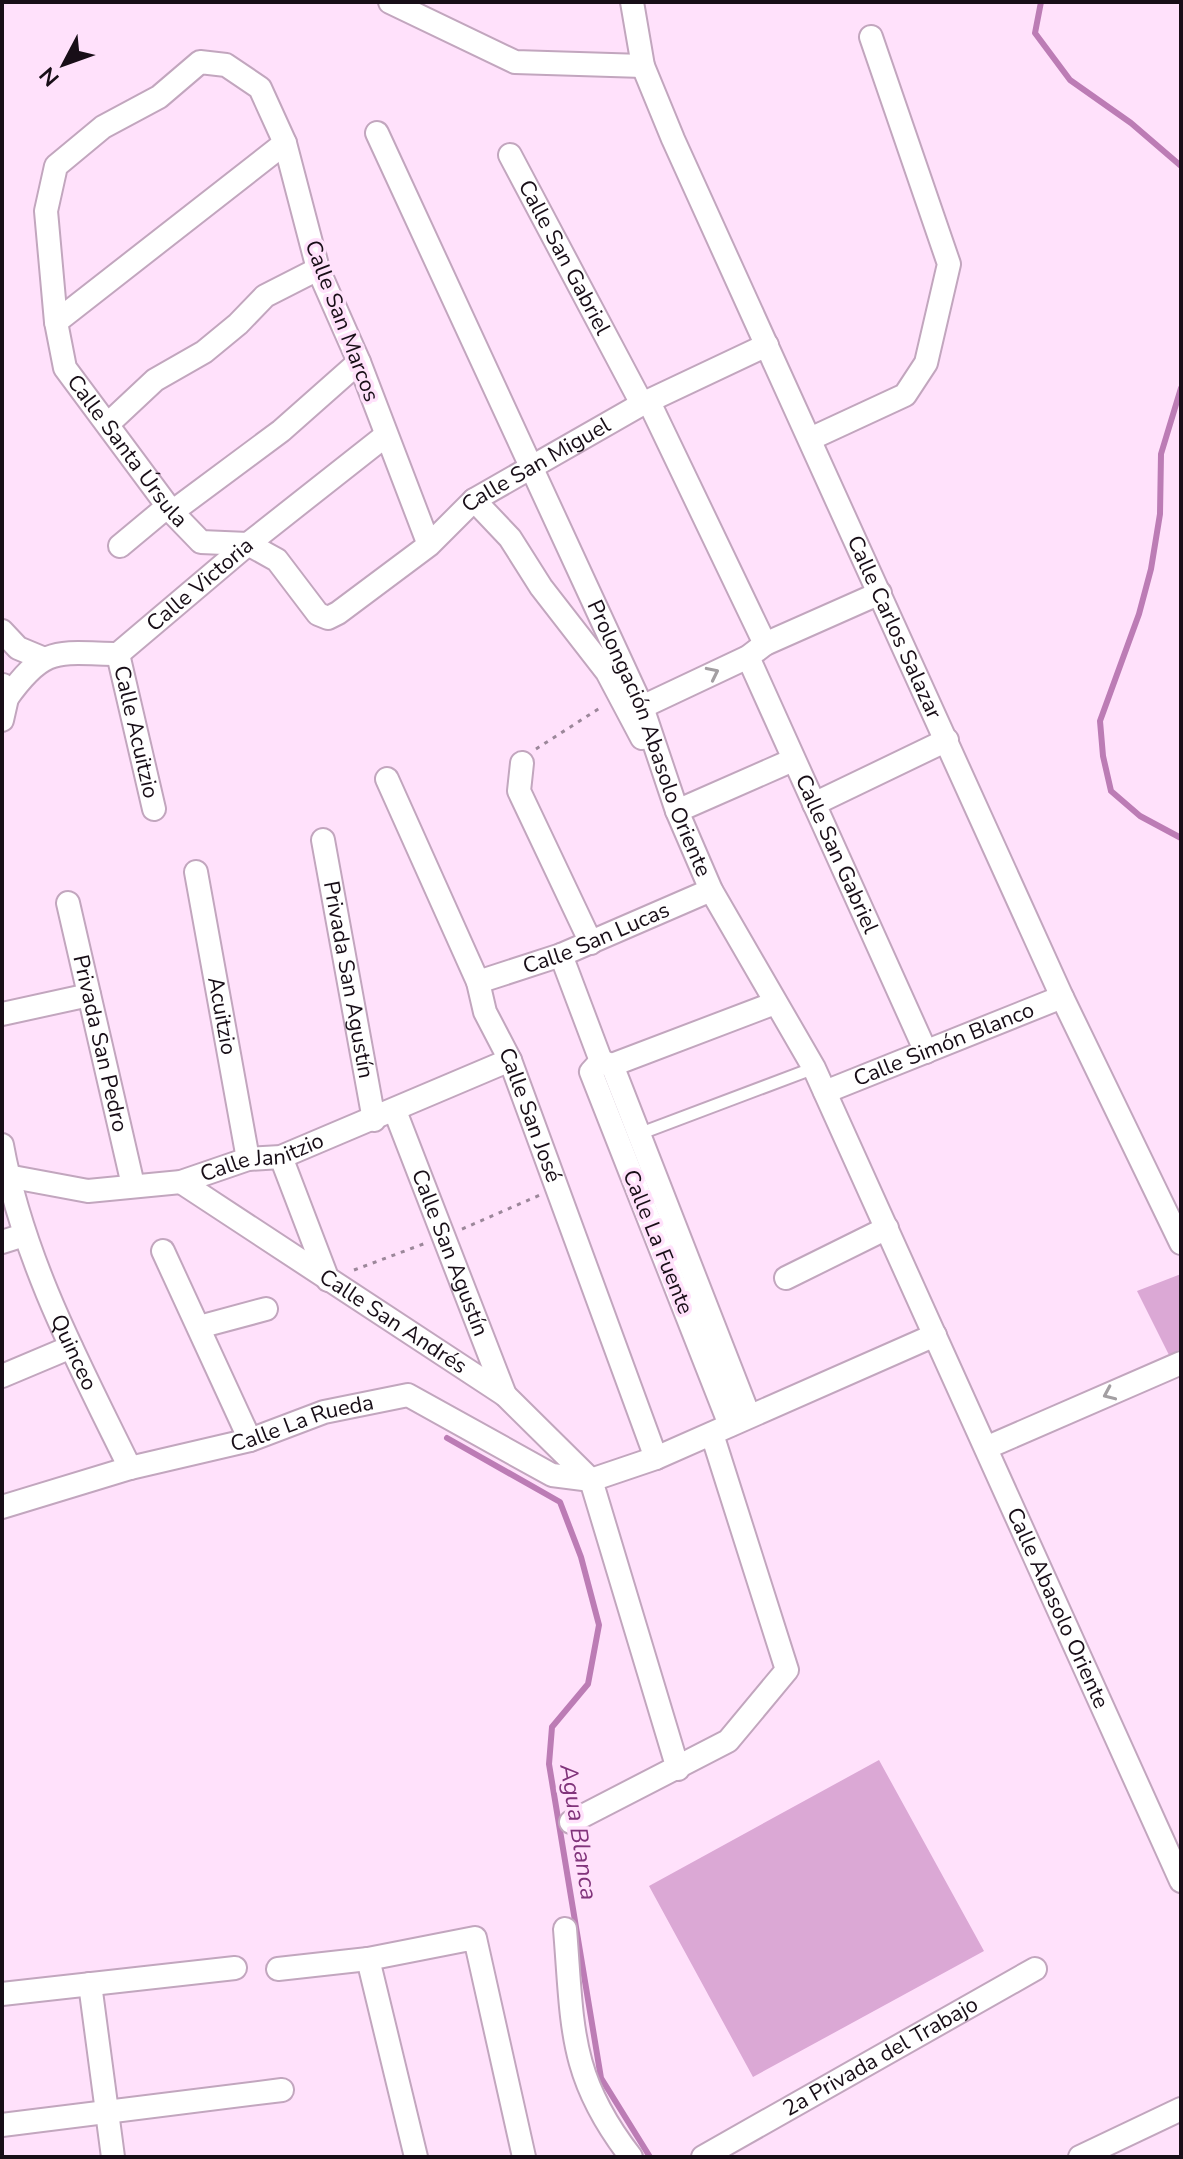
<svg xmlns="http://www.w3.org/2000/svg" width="1183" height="2159" font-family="'Nunito Sans',sans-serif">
<rect width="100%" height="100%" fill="#ffe1fb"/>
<path fill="#dba8d5" d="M1181,1274V1349L1169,1355L1137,1291Z
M879,1760L984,1951L753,2077L649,1886Z"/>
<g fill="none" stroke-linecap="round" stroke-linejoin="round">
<path stroke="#bc7cb5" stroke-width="6" d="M1041,2L1035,33L1070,80L1131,123L1181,166
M1181,388L1161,454L1160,514L1151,569L1139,614L1100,721L1103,756L1111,791L1140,816L1181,838
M447,1438L560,1502L581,1557L599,1625L588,1684L552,1727L549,1764L601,2078L650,2157"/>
<g stroke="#c2a6be" stroke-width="15">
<path id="lane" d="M639,1134L814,1068"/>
</g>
<g stroke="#c2a6be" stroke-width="26">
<g id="street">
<path d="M390,2L515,62L643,66"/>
<path id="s1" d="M632,2L643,66L673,139L1062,997L1181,1243"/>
<path id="s2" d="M377,133L642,707L677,811L711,890L814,1068L1181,1881"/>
<path id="s3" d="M510,155L642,404"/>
<path d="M56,322L285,143"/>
<path d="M649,402L765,644"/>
<path d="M108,424L155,380L204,352L238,324L265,296L318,269"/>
<path d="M810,439L905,395L926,363L949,264L871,37"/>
<path d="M474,500L510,538L541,587L607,672L642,738"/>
<path d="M172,512L281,431L359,362"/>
<path id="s4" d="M429,545L359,362L318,269L285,143L260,88L226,65L200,62L159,97L103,127L56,166L46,211L56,322L65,368L172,512L201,542L248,544L277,560L318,614L328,618L338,613L429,545L474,500L642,404L767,345"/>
<path d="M120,546L168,506"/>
<path d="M2,631L18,648L42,658"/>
<path id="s5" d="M118,654L154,809"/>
<path id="s6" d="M748,657L926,1052"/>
<path id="s7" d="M7,698C45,645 57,653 118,654L248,544L385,436"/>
<path d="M642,707L748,657L765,644L880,593"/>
<path d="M2,720L7,698L3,685"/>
<path d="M522,763L519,791L591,943"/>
<path id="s8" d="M387,779L478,982L485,1012L510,1060L656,1458"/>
<path d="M814,804L947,740"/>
<path d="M677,811L793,760"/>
<path id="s9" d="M323,840L374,1120"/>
<path id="s10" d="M196,872L248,1159"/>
<path id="s11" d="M68,903L133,1185"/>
<path d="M561,955L601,1061"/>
<path id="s12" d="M478,982L561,955L711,890"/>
<path d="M2,1014L89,995"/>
<path d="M612,1065L749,1416"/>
<path id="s13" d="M825,1092L1062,997"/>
<path id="s14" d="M395,1111L505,1395"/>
<path id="s15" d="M2,1145C23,1260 79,1364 130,1468"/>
<path d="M281,1157L328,1280"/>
<path id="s16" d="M2,1175L88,1191L181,1182L248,1159L281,1157L510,1060"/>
<path id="s17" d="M181,1182L505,1395L591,1480L678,1769"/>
<path d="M2,1242L24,1235"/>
<path d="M163,1251L250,1440"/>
<path d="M786,1278L887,1228"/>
<path d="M199,1327L266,1309"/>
<path d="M2,1376L71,1347"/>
<path d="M730,1425L591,1072L601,1061L612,1065L775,1003"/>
<path d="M988,1447L1181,1363"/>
<path id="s18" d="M2,1507L130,1468L250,1440L324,1412L408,1395L552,1475L591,1480L656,1458L935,1335"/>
<path d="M571,1822L728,1741L787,1670L712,1434"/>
<path d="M565,1929C573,2026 568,2076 631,2157"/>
<path d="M368,1959L416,2157"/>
<path d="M278,1969L368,1959L475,1938L524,2157"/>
<path d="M90,1984L113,2157"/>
<path d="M2,1994L235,1968"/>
<path d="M2,2125L282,2090"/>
<path id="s19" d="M703,2157L1035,1969"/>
<path d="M1080,2157L1181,2109"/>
</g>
</g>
<path stroke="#9c879a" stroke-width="3" stroke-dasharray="4 6" stroke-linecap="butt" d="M536,749L603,706
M462,1229L540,1195
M354,1270L426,1243"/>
<use href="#lane" stroke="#fff" stroke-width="11"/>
<use href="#street" stroke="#fff" stroke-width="22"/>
</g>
<defs><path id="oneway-chevron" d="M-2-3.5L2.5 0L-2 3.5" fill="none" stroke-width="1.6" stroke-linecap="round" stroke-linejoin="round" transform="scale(2)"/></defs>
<g stroke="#a39fa2">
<use href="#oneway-chevron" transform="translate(713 673) rotate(-26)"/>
<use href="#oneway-chevron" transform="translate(1109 1394) rotate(156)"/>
</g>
<g text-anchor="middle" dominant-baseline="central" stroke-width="7" stroke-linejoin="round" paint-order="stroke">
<g font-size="22" fill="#180e17" stroke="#ffe1fb">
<text stroke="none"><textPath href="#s3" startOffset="116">Calle San Gabriel</textPath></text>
<text transform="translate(342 321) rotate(69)">Calle San Marcos</text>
<text stroke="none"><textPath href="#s4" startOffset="1042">Calle Santa Úrsula</textPath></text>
<text stroke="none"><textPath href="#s4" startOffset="1578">Calle San Miguel</textPath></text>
<text stroke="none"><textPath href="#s7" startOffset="236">Calle Victoria</textPath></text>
<text stroke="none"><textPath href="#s1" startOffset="680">Calle Carlos Salazar</textPath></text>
<text stroke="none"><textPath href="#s5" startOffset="80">Calle Acuitzio</textPath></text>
<text stroke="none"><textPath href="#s2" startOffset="664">Prolongación Abasolo Oriente</textPath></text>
<text stroke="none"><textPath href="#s6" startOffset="216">Calle San Gabriel</textPath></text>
<text stroke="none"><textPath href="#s12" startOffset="126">Calle San Lucas</textPath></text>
<text stroke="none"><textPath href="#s9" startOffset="142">Privada San Agustín</textPath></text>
<text stroke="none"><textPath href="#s10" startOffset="146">Acuitzio</textPath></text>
<text stroke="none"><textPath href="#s11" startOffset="144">Privada San Pedro</textPath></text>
<text stroke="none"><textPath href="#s13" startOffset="128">Calle Simón Blanco</textPath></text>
<text stroke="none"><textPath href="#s8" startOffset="366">Calle San José</textPath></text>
<text stroke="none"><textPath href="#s16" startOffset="266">Calle Janitzio</textPath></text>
<text transform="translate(658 1242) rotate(68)">Calle La Fuente</text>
<text stroke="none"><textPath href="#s14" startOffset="152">Calle San Agustín</textPath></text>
<text stroke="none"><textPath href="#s17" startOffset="254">Calle San Andrés</textPath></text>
<text stroke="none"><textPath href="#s15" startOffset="220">Quinceo</textPath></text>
<text stroke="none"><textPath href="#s18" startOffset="312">Calle La Rueda</textPath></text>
<text stroke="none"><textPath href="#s2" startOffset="1626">Calle Abasolo Oriente</textPath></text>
<text stroke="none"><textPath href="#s19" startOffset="204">2a Privada del Trabajo</textPath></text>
</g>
<g font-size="24" font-style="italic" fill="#81347b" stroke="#ffe1fb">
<text transform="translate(579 1832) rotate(81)">Agua Blanca</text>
</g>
</g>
<rect width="1183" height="2159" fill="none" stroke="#180e17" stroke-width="8"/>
<g transform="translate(64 64) rotate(229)" stroke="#ffe1fb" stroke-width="6" paint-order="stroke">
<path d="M0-6L14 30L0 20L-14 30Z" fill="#180e17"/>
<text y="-12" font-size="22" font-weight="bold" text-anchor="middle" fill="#180e17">N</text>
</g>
</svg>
